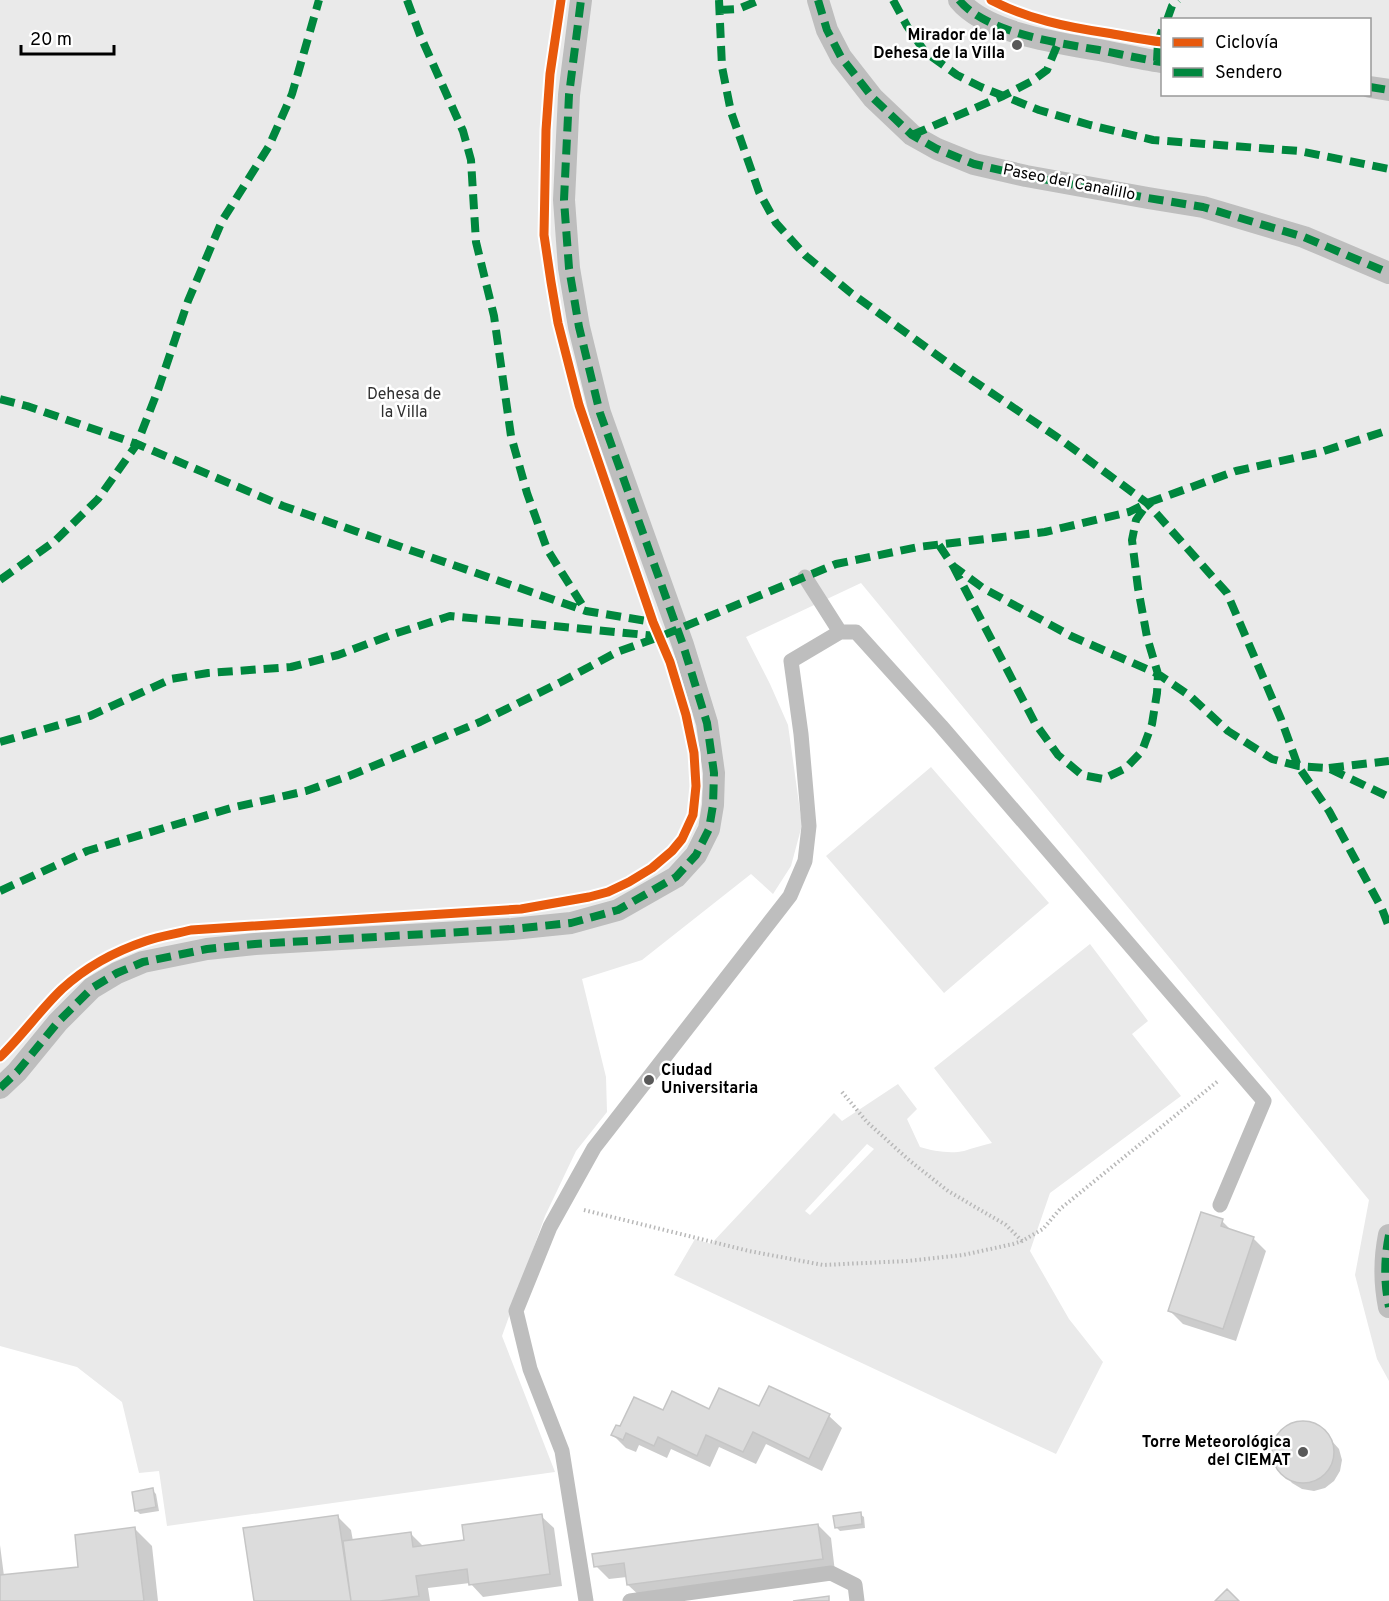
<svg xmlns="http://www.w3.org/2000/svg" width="1389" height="1601" font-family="Overpass,sans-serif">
<rect width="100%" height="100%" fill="#fff"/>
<path fill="#eaeaea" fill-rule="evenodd" d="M0,0H1389V1381L1377,1359L1355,1275L1369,1200L861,583L746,637L770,684L788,725L802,825L791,866L773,894L751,874L642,960L582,979L606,1077L607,1112L576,1151L545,1216L502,1336L555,1472L167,1526L159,1471L139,1473L122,1402L77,1367L0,1346ZM1162,20H1370V94H1162Z
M931,767L1049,903L944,993L826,856Z
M1090,944L1148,1021L1132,1034L1181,1096L1050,1193L1030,1251L1069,1319L1103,1362L1056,1454L674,1275L695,1239L711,1244L834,1113L842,1121L898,1084L917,1109L907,1119L920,1147C933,1151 950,1154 964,1151C973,1148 983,1145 992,1143L934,1068ZM867,1144L874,1149L810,1215L805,1211Z"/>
<path fill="#0003" d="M1222,1221L1233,1232L1253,1238L1266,1251L1236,1341L1183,1324L1170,1311Z
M760,1408L829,1416L842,1428L822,1471L766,1444L756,1464L719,1447L710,1467L671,1449L667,1458L639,1445L636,1452L626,1448L613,1435L621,1428L663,1412Z
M1301,1423L1313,1425L1323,1431L1339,1449L1342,1460L1340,1471L1334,1481L1325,1488L1314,1491L1302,1489L1292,1483L1276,1465L1274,1454L1275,1442L1281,1432L1290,1426Z
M152,1490L156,1494L159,1511L140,1514L136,1510Z
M860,1514L864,1517L865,1528L840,1531L836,1527Z
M541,1516L554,1528L562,1586L483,1597L470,1583L428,1588L430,1601H255L338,1517L351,1530L353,1541L411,1534L424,1547L466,1542Z
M818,1525L831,1538L835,1572L641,1597L628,1585L627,1577L609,1579L596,1566Z
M135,1529L152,1546L158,1601H0V1545L4,1576L79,1568Z"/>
<path fill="#dcdcdc" stroke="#c5c5c5" stroke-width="1.5" d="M1201,1212L1223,1219L1221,1226L1254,1237L1223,1329L1168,1311Z
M769,1386L830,1414L809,1459L753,1432L743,1452L706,1435L697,1456L658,1437L654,1446L626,1433L623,1440L611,1435L616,1425L620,1426L634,1397L663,1410L672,1391L709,1409L719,1388L759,1406Z
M1272 1452a31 31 0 1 1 62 0a31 31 0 1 1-62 0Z
M153,1488L156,1507L135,1511L132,1492Z
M861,1512L862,1524L835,1528L833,1516Z
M542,1514L550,1574L469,1585L467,1569L416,1576L419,1596L380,1601H351L343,1541L411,1532L413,1547L464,1540L462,1525Z
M338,1515L351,1601H254L243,1528Z
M818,1524L823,1559L627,1585L624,1563L594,1567L592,1554Z
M135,1527L144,1601H0V1575L78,1567L75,1535Z
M1227,1589L1239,1601H1215Z
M829,1596V1601H793Z"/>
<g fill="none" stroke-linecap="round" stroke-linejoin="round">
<path stroke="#b8b8b8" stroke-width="4" stroke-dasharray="1.5 3" stroke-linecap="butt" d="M842,1092L867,1122L910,1161L948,1191L1006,1225L1022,1241
M584,1210L749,1251L823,1265L907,1261L963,1255L1013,1244L1022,1241L1043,1229L1060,1209L1218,1081"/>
<path stroke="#bebebe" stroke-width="15" d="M805,577L840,632
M586,1601L562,1451L530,1369L516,1311L550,1227L594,1148L790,896L805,861L809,826L801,734L791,661L840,632H856L941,726L1264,1101L1220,1205
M630,1601L831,1573L855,1585L857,1601"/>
<path stroke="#bebebe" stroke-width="22" d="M818,0L827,30L841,57L873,98L912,135L937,149L974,164L1026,176L1148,198L1203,207L1304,237L1389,273
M959,0C986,33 1058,43 1099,50C1120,54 1141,59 1162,62
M1370,87L1389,90
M0,1088L17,1072L58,1022L92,988L117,973L143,962L207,949L255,944L512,929L571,923L618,910L676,877L696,855L709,829L713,805L714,773L707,723L683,645L600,413L579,327L569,268L564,200L569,95L581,0
M1389,1235C1384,1260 1384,1282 1389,1307"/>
<path stroke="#00873e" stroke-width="8" stroke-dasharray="15 8" stroke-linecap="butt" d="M407,0L420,35L463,131L471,160L476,242L494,316L511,436L527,493L547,549L586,611
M719,0L722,67L731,112L759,192L776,223L806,256L851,293L956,369L1060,439L1147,503L1227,593L1281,719L1298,766L1329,811L1382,909L1389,927
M818,0L827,30L841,57L873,98L912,135L937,149L974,164L1026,176L1148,198L1203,207L1304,237L1389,273
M893,0L907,26L925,52L957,75L981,87L1039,110L1090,125L1153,140L1299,151L1389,169
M959,0C986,33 1058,43 1099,50C1120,54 1141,59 1162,62
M719,10L738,9L760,0
M1167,20L1172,6L1178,0
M1157,61L1158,42L1162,30
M1370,87L1389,90
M912,135L1003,96L1032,81L1047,70L1058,43
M0,399L27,406L137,444L283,506L586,611L653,622
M939,545L953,566L983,588L1071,636L1158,674L1190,696L1228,731L1272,759L1298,766L1328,768L1389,797
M953,566L1035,723L1058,755L1082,775L1103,779L1126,768L1142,751L1152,724L1157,693L1158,674L1147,637L1138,588L1132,540L1136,520L1147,504
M0,580L55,541L98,499L137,444L158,390L188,301L222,221L269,146L292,94L319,0
M0,742L90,716L171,679L208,673L291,667L338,655L394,634L450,616L657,636
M1329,768L1389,761
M0,891L87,851L231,808L306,791L349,776L480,722L561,682L617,652L659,637L836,564L918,547L1045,532L1129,512L1147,503L1236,471L1321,452L1389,430
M0,1088L17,1072L58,1022L92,988L117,973L143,962L207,949L255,944L512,929L571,923L618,910L676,877L696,855L709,829L713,805L714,773L707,723L683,645L600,413L579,327L569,268L564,200L569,95L581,0
M1389,1235C1384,1260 1384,1282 1389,1307"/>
<g stroke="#fff" stroke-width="13">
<path id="cycleway" d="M991,0C1027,19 1067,27 1107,33C1125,36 1144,40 1162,42
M0,1057C22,1036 40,1010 62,989C85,968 116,951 146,941C160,936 176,934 191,930L521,909L589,897L608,892L629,882L652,868L672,851L682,839L693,815L696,786L694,753L686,715L670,662L653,622L579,405L558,323L551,282L544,235L546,130L550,74L561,0"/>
</g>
<use href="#cycleway" stroke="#e8590c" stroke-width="9"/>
</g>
<g fill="#595959" stroke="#fff" stroke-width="2">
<circle cx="1017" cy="45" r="6"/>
<circle cx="649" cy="1080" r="6"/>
<circle cx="1303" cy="1452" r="6"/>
</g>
<g text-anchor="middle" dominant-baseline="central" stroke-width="5" stroke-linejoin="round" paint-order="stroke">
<g font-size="16" font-weight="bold" fill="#000" stroke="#fff" text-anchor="end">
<text x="1005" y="36">Mirador de la<tspan x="1005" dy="18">Dehesa de la Villa</tspan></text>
<text x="661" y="1071" text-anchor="start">Ciudad<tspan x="661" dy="18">Universitaria</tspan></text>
<text x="1291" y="1443">Torre Meteorológica<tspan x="1291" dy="18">del CIEMAT</tspan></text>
</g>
<g font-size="16" fill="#000" stroke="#fff">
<text transform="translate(1069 183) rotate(11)">Paseo del Canalillo</text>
</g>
<g font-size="16" fill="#2f2f2f" stroke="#fff">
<text x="404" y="395">Dehesa de<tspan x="404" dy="18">la Villa</tspan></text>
</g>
</g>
<rect x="1161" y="18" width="210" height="78" fill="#ffffff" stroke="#999999" stroke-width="1.5"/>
<rect x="1173" y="38" width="30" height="9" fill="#e8590c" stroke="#999999" stroke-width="1.5"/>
<text x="1215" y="48" font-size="18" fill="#000000">Ciclovía</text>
<rect x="1173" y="68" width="30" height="9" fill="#00873e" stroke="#999999" stroke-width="1.5"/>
<text x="1215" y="78" font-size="18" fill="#000000">Sendero</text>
<path d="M21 45v9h93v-9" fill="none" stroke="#000000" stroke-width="3"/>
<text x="30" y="45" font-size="18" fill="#000000" stroke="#ffffff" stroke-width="4.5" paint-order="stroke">20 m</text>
</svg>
